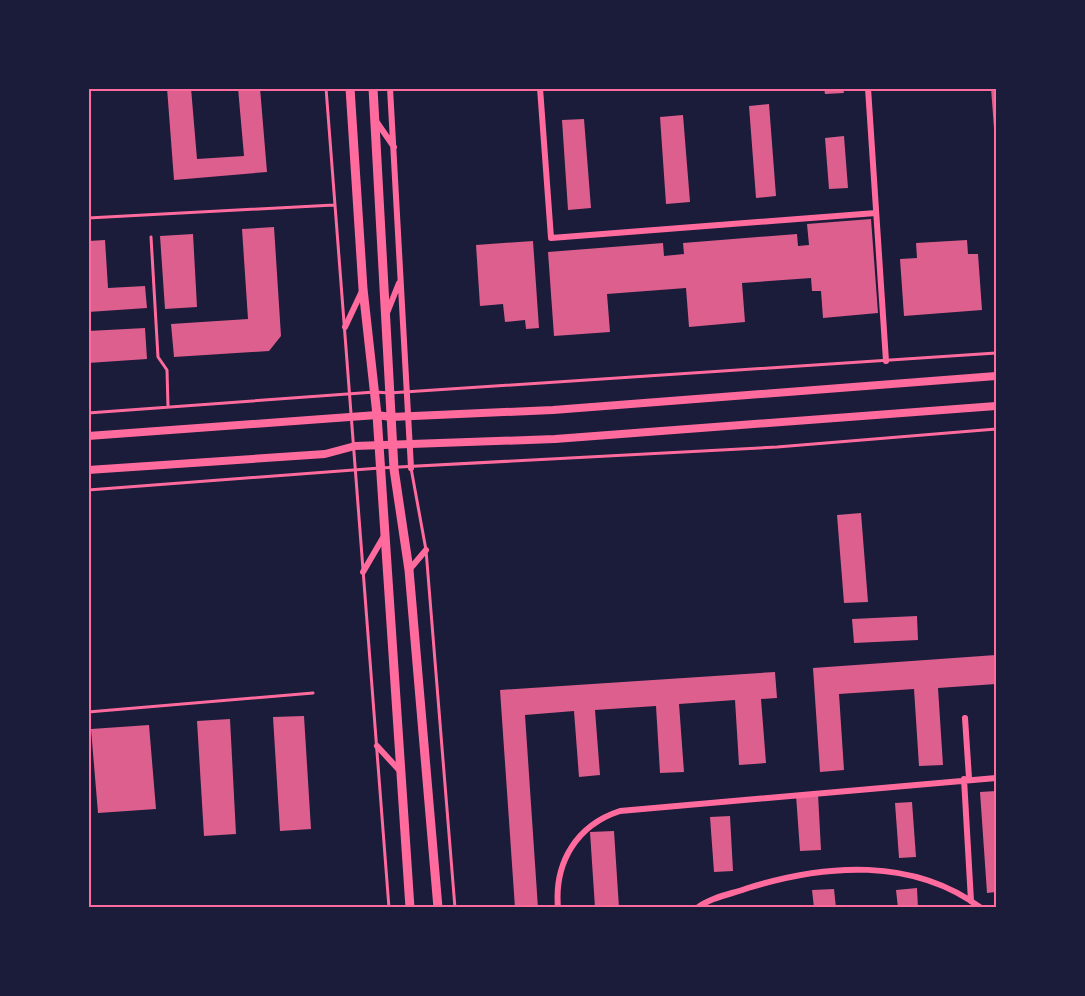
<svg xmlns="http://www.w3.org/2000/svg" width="1085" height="996" font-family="'Golos Text',sans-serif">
<rect width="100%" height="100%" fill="#1b1b3a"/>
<path fill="#dd5f8e" d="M167,88H191L197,159L244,156L238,88H260L267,172L174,180Z
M824,88H843L844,93L825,94Z
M991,88H996V142H995Z
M769,104L776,196L756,198L749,106Z
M683,115L690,202L666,204L660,117Z
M584,119L591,208L568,210L562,120Z
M844,136L848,188L829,189L825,138Z
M871,219L878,313L823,318L821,291H812L811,278L742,283L745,322L689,327L686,288L607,294L610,332L554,336L548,252L663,243L664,256L684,254L683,243L797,234L798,246L809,245L807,224Z
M274,227L281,336L269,351L174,357L171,324L248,319L242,229Z
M193,234L197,307L165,309L160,236Z
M105,240L108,288L145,286L147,308L88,312V241Z
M967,240L968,254H978L982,310L904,316L900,259L917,258L916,243Z
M533,241L539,328L526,329L525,320L505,322L503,304L480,306L476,245Z
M145,328L147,359L88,363V331Z
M861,513L868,602L844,603L837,515Z
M917,616L918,640L854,643L852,619Z
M996,655V684L938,688L943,765L919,766L914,689L839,694L844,770L820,772L813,668Z
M775,672L777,698L761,699L766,763L739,765L735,700L679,704L684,772L660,773L656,706L595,710L600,775L579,777L574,711L525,715L538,908H515L500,690Z
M304,716L311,829L280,831L273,717Z
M230,719L236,834L204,836L197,721Z
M149,725L156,809L98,813L91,729Z
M996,791V892L987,893L980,792Z
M818,794L821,850L800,851L796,795Z
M912,802L916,857L899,858L895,803Z
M730,816L733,871L714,872L710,817Z
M614,831L619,908H595L590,832Z
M917,888L918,908H898L896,890Z
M834,889L836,908H814L812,890Z"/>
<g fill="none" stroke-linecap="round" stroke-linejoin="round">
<path stroke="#ff6b9d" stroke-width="3" d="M326,88L389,908
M88,218L334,205
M151,237L158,357L167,370L168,407
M88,413L375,392L389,393L996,353
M411,468L426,550L455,908
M88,490L380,468L777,447L996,429
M88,712L313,693"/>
<path stroke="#ff6b9d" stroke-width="6" d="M390,88L411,468
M540,88L551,238L876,213
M868,88L886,361
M376,121L394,147
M387,313L399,283
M345,327L363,289
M409,570L426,550
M363,572L384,536
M965,718L969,778
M377,746L400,771
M964,779L971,901
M558,908C554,862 577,825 620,811L996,778
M697,908C711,897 732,894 748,888C825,864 913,857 981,908"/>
<path stroke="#ff6b9d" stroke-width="8" d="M88,436L377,415L391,417L553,410L996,376
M88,470L325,454L355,446L555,439L996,406"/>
<path stroke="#ff6b9d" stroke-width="9" d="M350,88L363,289L377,415L410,908
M373,88L394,469L409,570L438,908"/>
</g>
<rect width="1085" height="996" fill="none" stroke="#1b1b3a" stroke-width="180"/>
<rect x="90" y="90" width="905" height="816" fill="none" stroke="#ff6b9d" stroke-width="2"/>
</svg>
